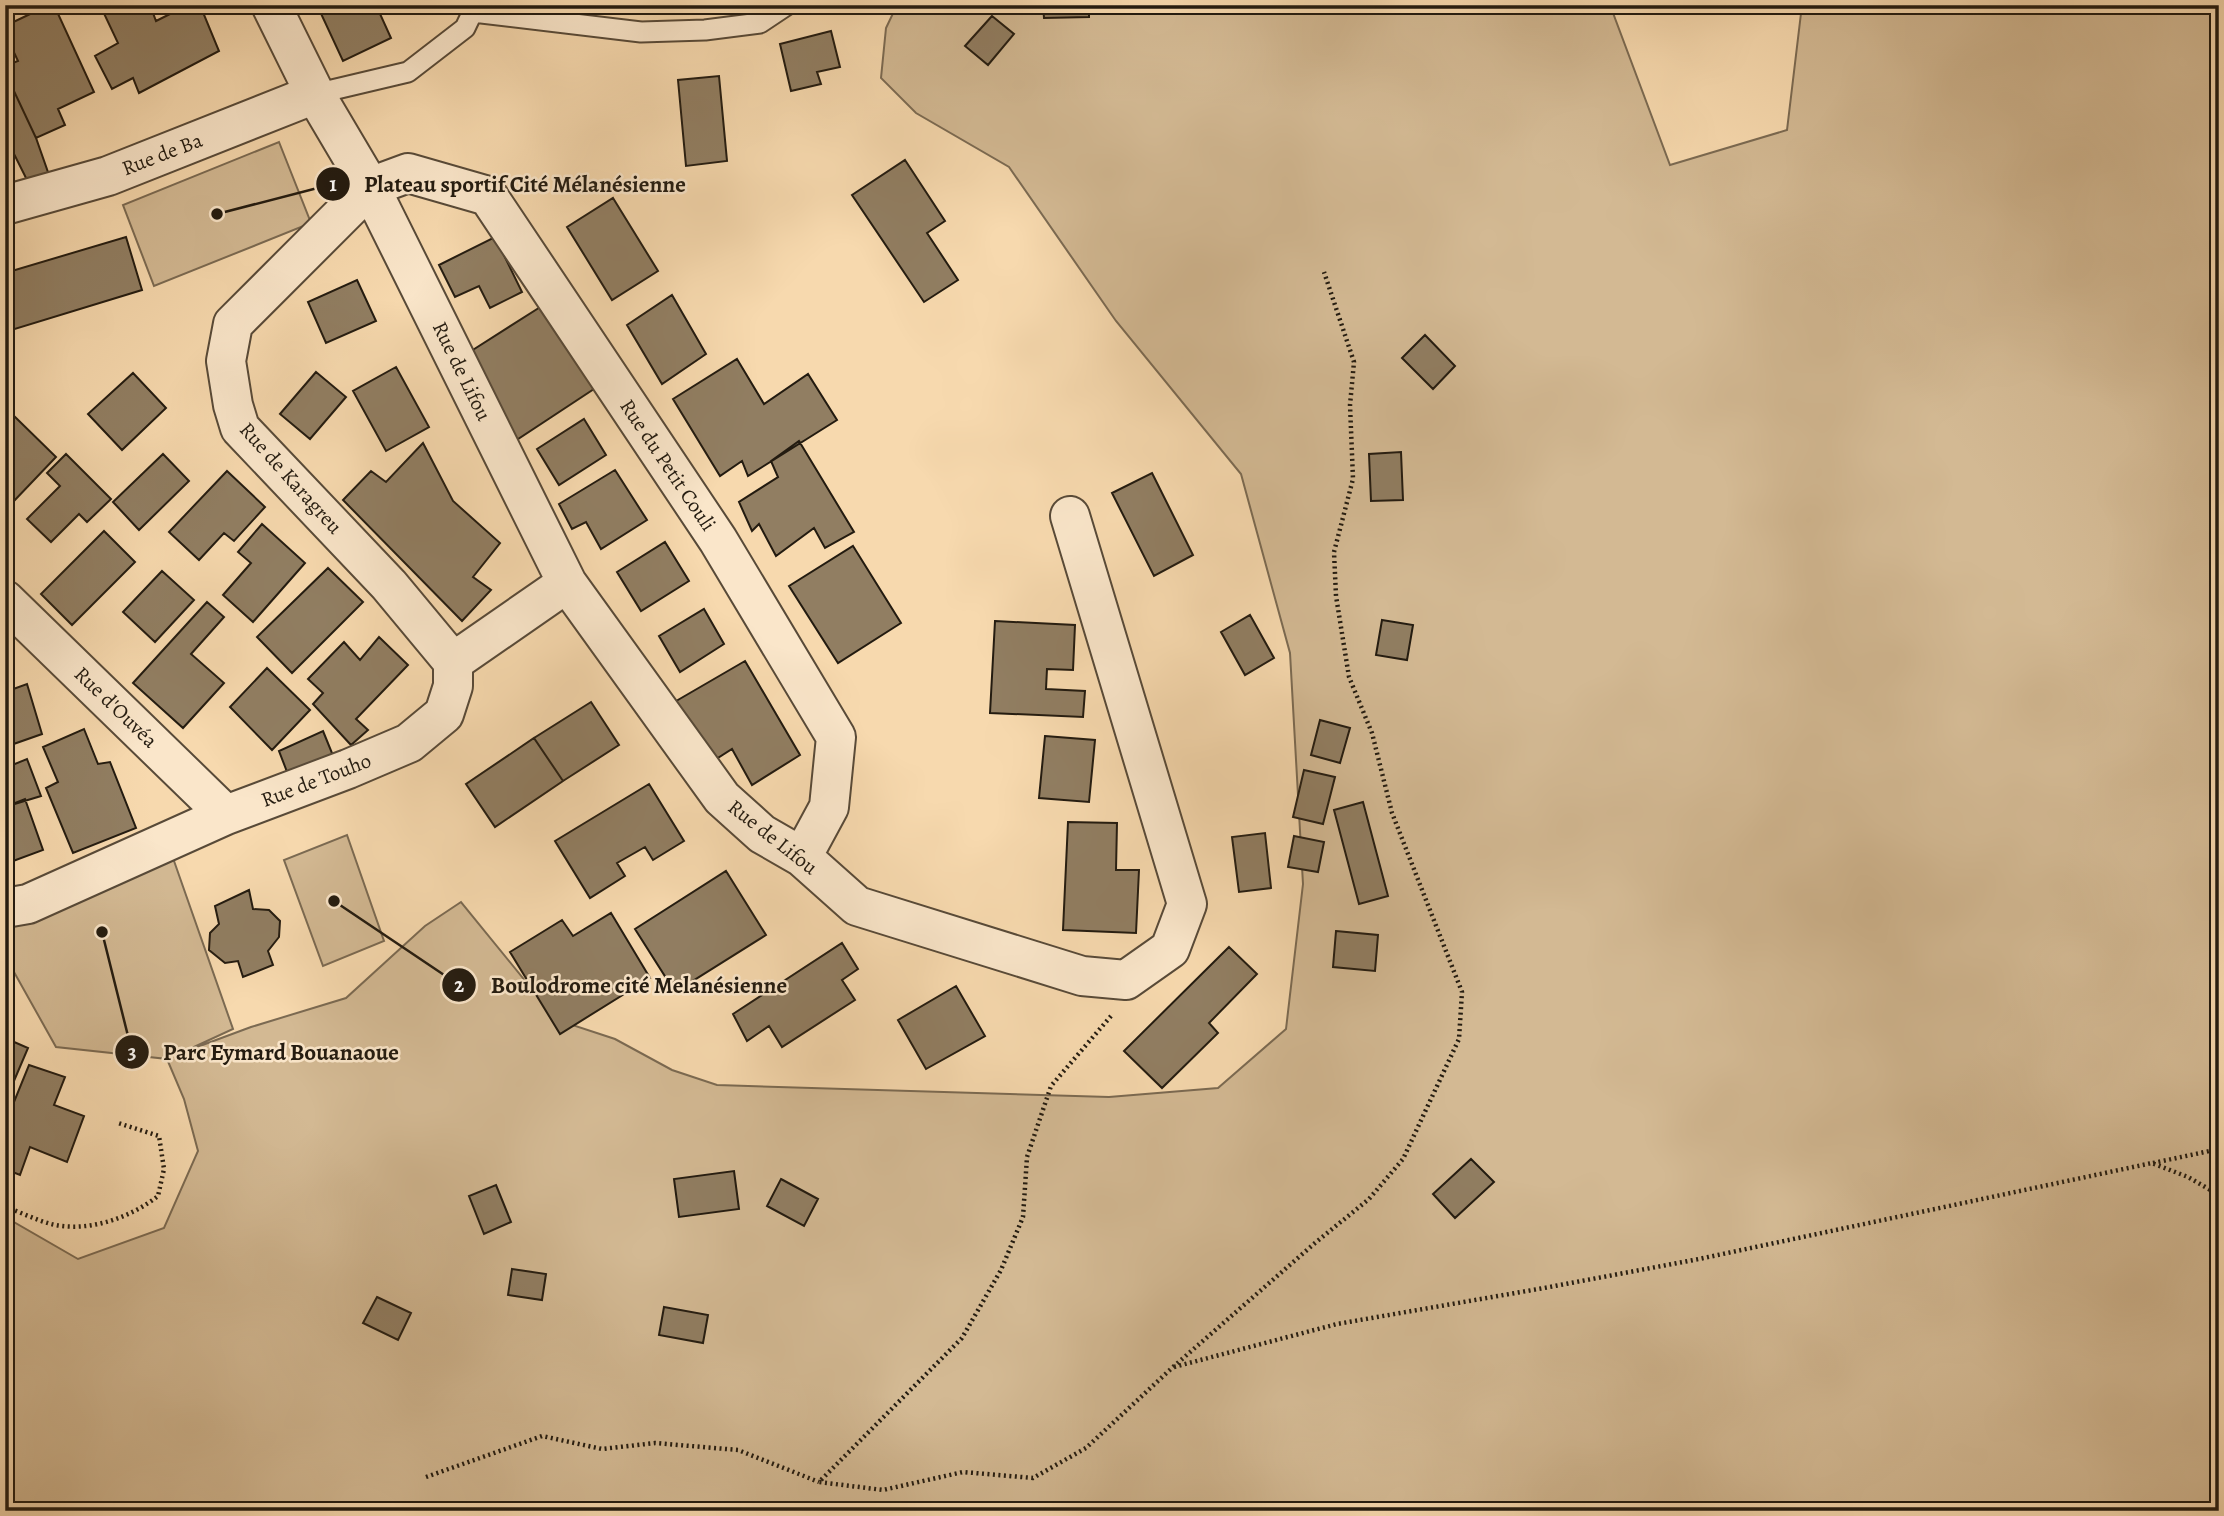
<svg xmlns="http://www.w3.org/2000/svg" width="2224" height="1516" font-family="Alegreya,serif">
<rect width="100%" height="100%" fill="#f7d9ae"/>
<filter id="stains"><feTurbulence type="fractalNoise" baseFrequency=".00286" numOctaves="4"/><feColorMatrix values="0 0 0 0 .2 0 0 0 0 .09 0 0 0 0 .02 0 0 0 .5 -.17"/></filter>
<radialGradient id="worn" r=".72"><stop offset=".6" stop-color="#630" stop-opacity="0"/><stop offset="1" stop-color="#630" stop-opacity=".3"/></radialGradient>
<path fill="#d3b993" stroke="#7b6a52" stroke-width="2" d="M897,5H1610L1670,165L1787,130L1802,5H2219V1511H5V1217L78,1259L164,1228L198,1151L184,1099L167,1059L56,1047L5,956V908L167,841L233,1029L181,1053L251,1027L346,998L425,926L461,902L557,1020L615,1039L672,1070L717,1085L1109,1097L1218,1088L1286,1029L1303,884L1290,653L1241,474L1116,321L1009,167L916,113L881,78L886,28Z
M279,142L311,223L154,286L123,205Z
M347,835L384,941L323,966L284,860Z"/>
<path fill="#917e62" stroke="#231b10" stroke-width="2" d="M49,5H54L94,92L58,109L65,125L36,138L5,72V66L18,61L5,33V26Z
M100,5H150L156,21L188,5H200L219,51L139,93L133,78L112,89L95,56L118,43Z
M317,5H376L391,38L343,61Z
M1043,5H1089V17L1044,18Z
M992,16L1014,34L988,65L965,46Z
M831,31L840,67L817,72L821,84L791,91L780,44Z
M5,72L36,138L49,175L29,184L5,136Z
M719,76L727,161L686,166L678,80Z
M905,160L945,221L927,233L958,280L924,302L852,195Z
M613,198L658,271L612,300L567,227Z
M126,237L142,290L5,332V273Z
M495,237L522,292L490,308L479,286L455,297L439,265Z
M357,280L376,321L326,343L308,302Z
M672,295L706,354L662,384L627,325Z
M545,304L600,385L512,443L468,353Z
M1425,335L1455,366L1433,389L1402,358Z
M737,359L764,404L808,374L837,420L748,476L742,461L720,476L673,399Z
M396,367L429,427L386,451L353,391Z
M316,372L346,397L310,439L280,414Z
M133,373L166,408L122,450L88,414Z
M11,413L56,457L13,502L5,494V419Z
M584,419L606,455L559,485L537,449Z
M799,441L854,532L825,548L814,528L776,556L759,524L752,531L739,502L778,477L771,461Z
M423,443L453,501L500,543L473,577L491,590L462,621L343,500L371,471L386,482Z
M1401,452L1403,500L1371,501L1369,454Z
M66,454L111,499L87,522L79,514L51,542L27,519L60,486L47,473Z
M163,454L189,481L139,530L113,502Z
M615,470L647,520L601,549L586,522L572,529L559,504Z
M227,471L265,507L234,541L224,533L199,560L169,532Z
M1152,473L1193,555L1154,576L1112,493Z
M262,524L305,563L253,622L223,595L251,563L238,552Z
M104,531L135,562L72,625L41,594Z
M665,542L689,581L641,611L617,572Z
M853,546L901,623L838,663L789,586Z
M328,568L363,602L292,673L257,637Z
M162,571L194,600L155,642L123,612Z
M207,602L224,617L191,654L224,683L183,728L133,683Z
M704,609L724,644L680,672L659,636Z
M1250,615L1274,658L1245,675L1221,632Z
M1382,620L1413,625L1407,660L1376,655Z
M995,621L1075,625L1073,670L1047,669L1046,689L1085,691L1083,717L990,713Z
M379,637L408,665L356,719L368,730L351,745L313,704L323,693L308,679L344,642L360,660Z
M745,661L800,755L752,785L732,749L710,763L671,704Z
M267,668L310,710L272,750L230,707Z
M27,684L42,734L5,747V692Z
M591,702L619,745L563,781L534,738Z
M1320,720L1350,728L1340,763L1311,755Z
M84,729L98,764L110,762L136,828L73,853L46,788L58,782L43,747Z
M323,731L334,758L289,777L279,751Z
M1045,736L1095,740L1089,802L1039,798Z
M534,738L563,781L495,827L466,784Z
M27,759L41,796L5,807V768Z
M1304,770L1335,777L1323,824L1293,817Z
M649,784L684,841L653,860L645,847L617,863L625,876L590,898L555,841Z
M25,799L43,850L5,864V807Z
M1363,802L1388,896L1359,904L1334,810Z
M1068,822L1117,823L1116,870H1139L1136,933L1063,930Z
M1265,833L1271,888L1239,892L1232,837Z
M1294,836L1324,842L1318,872L1288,867Z
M726,871L766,935L675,992L635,929Z
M249,890L253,909L269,910L280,921L279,937L268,951L273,965L243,977L238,961L225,963L209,950L210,933L219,924L215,906Z
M611,913L650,978L560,1034L510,952L562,920L573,936Z
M1336,931L1378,935L1375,971L1333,967Z
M842,943L858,969L842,980L855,1000L782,1047L769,1026L747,1041L733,1014Z
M1229,947L1257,974L1209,1023L1218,1033L1162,1088L1124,1051Z
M956,986L985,1036L926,1069L898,1020Z
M5,1038L28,1048L5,1102Z
M29,1065L65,1077L54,1105L84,1116L67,1162L30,1147L20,1175L5,1169V1124Z
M1471,1159L1494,1182L1455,1218L1433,1194Z
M734,1171L739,1209L679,1217L674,1179Z
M781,1179L818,1199L804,1226L767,1206Z
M496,1185L511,1222L484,1234L469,1196Z
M512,1269L546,1274L542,1300L508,1295Z
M377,1297L411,1313L398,1340L363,1323Z
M664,1307L708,1315L703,1343L659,1335Z"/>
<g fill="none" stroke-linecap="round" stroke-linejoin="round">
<g stroke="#584a38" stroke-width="23">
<path id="service" d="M473,12L641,32L705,30L760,23L787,5
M315,94L408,72L465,28L476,5"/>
</g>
<g stroke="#584a38" stroke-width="42">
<path id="minor" d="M271,5L315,94L370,187L567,583L722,798L762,834L802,857L857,906L1082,976L1126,980L1170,949L1187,904L1070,516
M5,205L108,176L315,94
M5,600L226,815
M453,662L389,585L240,428L233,405L226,361L233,324L370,187L408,173L488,196L718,540L836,737L829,807L802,857
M5,908L28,904L226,815L348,769L409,743L444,714L453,686V662L567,583"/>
</g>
<path stroke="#231b10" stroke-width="4.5" stroke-dasharray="2 3.5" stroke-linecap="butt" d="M1111,1016L1051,1086L1027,1157L1023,1217L1001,1270L962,1338L819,1482L883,1490L963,1472L1033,1478L1086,1448L1173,1367L1315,1243L1369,1199L1403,1159L1459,1039L1462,992L1392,813L1372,733L1349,677L1336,596L1334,552L1353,479L1350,405L1354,362L1324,272
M2153,1163L2219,1149
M5,1207C20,1212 36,1220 51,1224C87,1233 130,1218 158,1196L164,1169L159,1136L118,1123
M1174,1367L1337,1324L1544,1288L1699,1259L2152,1163L2188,1177L2219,1195
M426,1477L542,1436L602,1449L655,1443L738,1450L819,1482"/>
<use href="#service" stroke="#fae6ca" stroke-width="19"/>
<use href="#minor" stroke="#fae6ca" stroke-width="38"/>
</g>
<g text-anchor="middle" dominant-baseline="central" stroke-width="5" stroke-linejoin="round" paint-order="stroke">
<g font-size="21" fill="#231b10" stroke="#fae6ca">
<text transform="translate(162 154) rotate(-21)">Rue de Ba</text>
<text transform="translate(462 371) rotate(64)">Rue de Lifou</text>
<text transform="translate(668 465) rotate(56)">Rue du Petit Couli</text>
<text transform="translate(291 478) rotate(48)">Rue de Karagreu</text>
<text transform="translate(116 707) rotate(44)">Rue d'Ouvéa</text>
<text transform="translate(316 780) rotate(-21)">Rue de Touho</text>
<text transform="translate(773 837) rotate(38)">Rue de Lifou</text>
</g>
</g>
<path fill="none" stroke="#231b10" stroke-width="2.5" d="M217 214L333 184M334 901L459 985M102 932L132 1052"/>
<g fill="#231b10" stroke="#fae6ca" stroke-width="2.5">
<circle cx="217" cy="214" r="7"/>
<circle cx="334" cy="901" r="7"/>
<circle cx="102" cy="932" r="7"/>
<circle cx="333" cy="184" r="18"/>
<circle cx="459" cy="985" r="18"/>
<circle cx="132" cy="1052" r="18"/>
</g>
<g font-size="21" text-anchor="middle" font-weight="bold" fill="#fff">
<text x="333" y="191">1</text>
<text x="459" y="992">2</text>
<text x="132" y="1059">3</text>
</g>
<g font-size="23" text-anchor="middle" font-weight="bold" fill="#231b10" stroke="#fae6ca" stroke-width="5" stroke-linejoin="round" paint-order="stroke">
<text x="525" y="192">Plateau sportif Cité Mélanésienne</text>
<text x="639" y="993">Boulodrome cité Melanésienne</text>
<text x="281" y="1060">Parc Eymard Bouanaoue</text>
</g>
<rect width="2224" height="1516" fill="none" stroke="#f7d9ae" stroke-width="28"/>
<rect x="7" y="7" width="2210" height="1502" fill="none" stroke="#231b10" stroke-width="3.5"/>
<rect x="14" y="14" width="2196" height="1488" fill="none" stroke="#231b10" stroke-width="2"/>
<rect width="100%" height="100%" filter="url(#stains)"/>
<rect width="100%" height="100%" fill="url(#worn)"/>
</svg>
